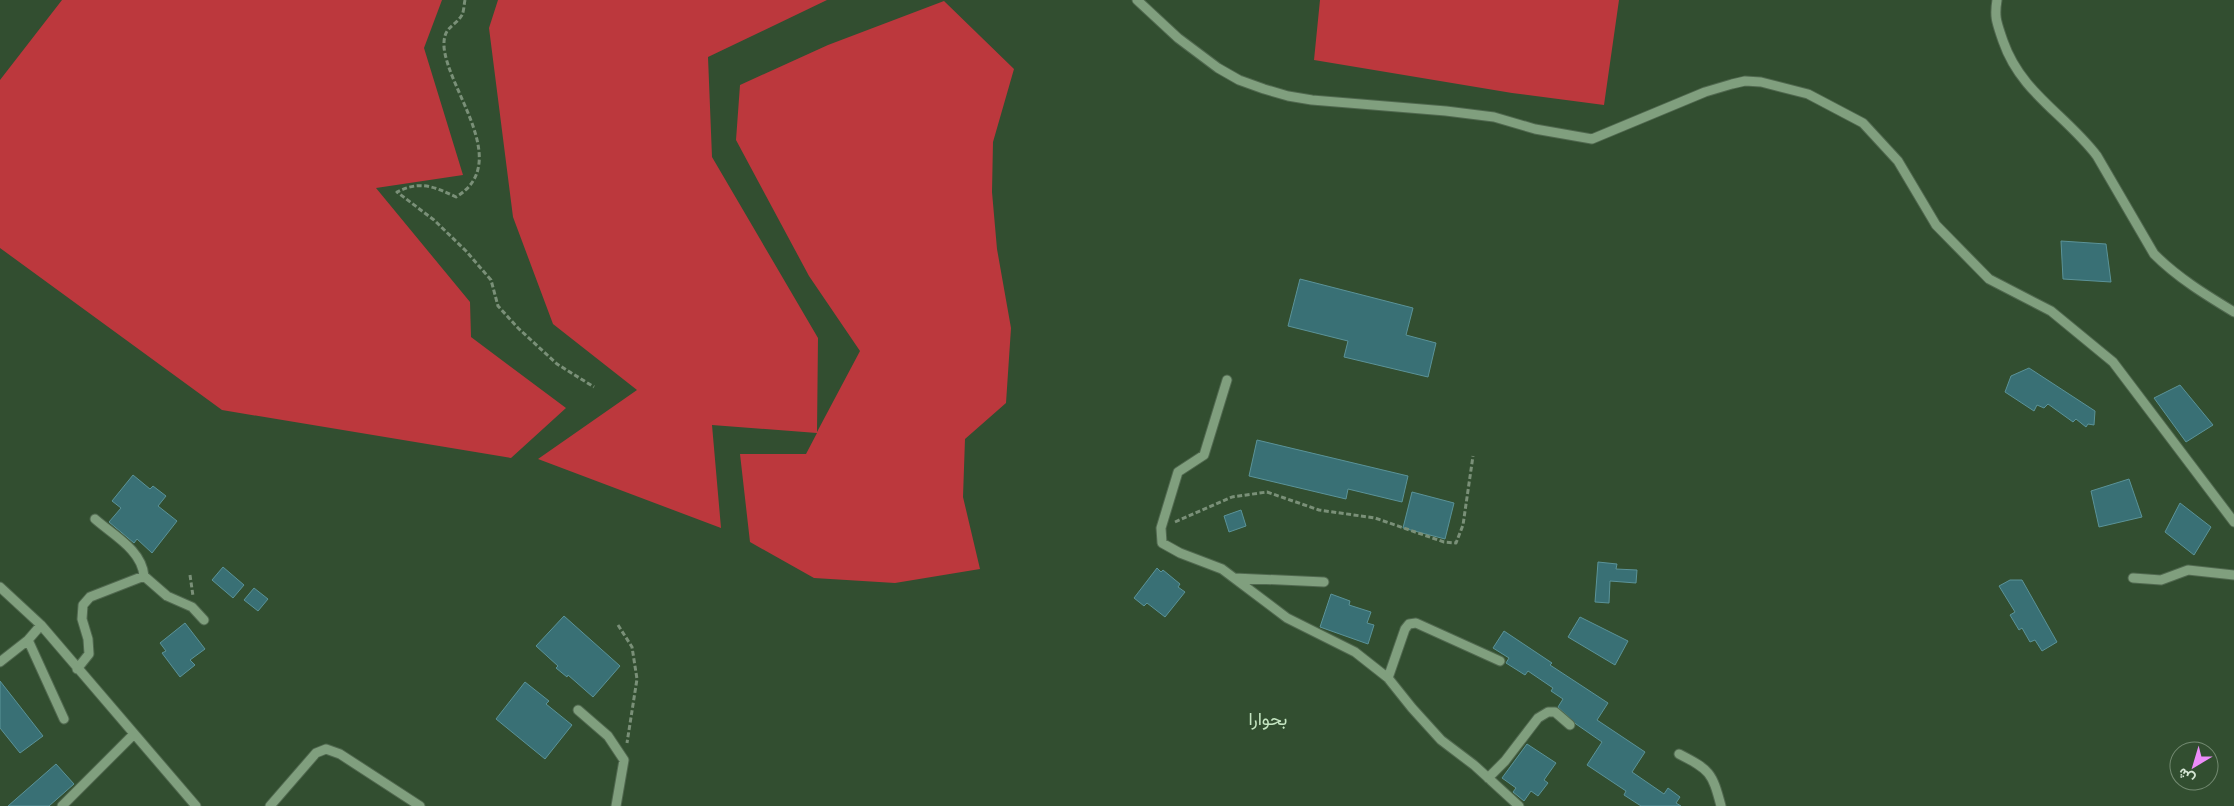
<svg xmlns="http://www.w3.org/2000/svg" width="2234" height="806" font-family="Georgia,Vazirmatn,serif">
<rect width="100%" height="100%" fill="#324e30"/>
<path fill="#bc383d" d="M62,0H442L424,48L463,175L376,188L470,302L471,337L566,408L511,458L222,410L0,248V80Z
M498,0H827L708,57L712,157L818,338L817,432L860,351L809,276L736,140L740,85L828,45L944,1L1014,69L993,142L992,192L997,249L1011,328L1006,403L965,439L963,497L980,569L895,583L814,578L750,542L740,454H806L817,433L712,425L721,528L538,459L637,390L553,324L513,217L489,28Z
M1320,0H1619L1604,105L1512,93L1314,60Z"/>
<path fill="#397075" stroke="#5b9398" d="M2061,241L2106,244L2111,282L2063,279Z
M1300,279L1413,308L1406,335L1436,343L1428,377L1344,357L1348,341L1288,326Z
M2029,368L2095,411L2094,425L2088,424L2086,427L2076,419L2073,422L2048,404L2044,408L2037,405L2034,411L2005,392L2011,376Z
M2180,385L2213,425L2186,442L2154,398Z
M1257,440L1408,476L1402,502L1348,489L1346,499L1249,476Z
M133,475L150,489L153,486L166,496L158,506L177,521L152,553L137,539L134,543L109,522L121,508L112,501Z
M2129,479L2142,517L2099,527L2091,491Z
M1412,492L1454,503L1445,539L1403,528Z
M2180,503L2211,527L2194,555L2165,532Z
M1241,510L1246,526L1229,532L1224,516Z
M1598,562L1617,564L1616,569L1637,570L1636,583L1610,581L1609,603L1595,602Z
M223,567L244,585L233,598L212,580Z
M1157,568L1161,572L1163,570L1180,584L1178,587L1185,592L1165,617L1147,603L1144,606L1134,598Z
M2010,580H2022L2057,642L2042,651L2035,640L2030,642L2022,628L2019,630L2010,615L2015,612L1999,586Z
M254,588L268,599L258,611L244,600Z
M1331,594L1350,601L1349,605L1371,612L1367,623L1374,625L1368,644L1320,627Z
M564,616L620,666L593,697L568,675L567,677L556,668L558,666L536,646Z
M1580,617L1628,641L1615,665L1568,637Z
M185,623L205,649L190,660L195,665L180,677L162,653L166,651L160,643Z
M1504,631L1552,663L1550,665L1608,703L1597,720L1645,752L1632,772L1664,794L1668,788L1680,797L1676,803L1681,806H1641L1624,795L1626,791L1587,765L1602,742L1576,724L1558,707L1563,699L1551,691L1553,688L1528,671L1525,675L1506,663L1509,658L1493,648Z
M0,681L43,736L20,753L0,728Z
M525,682L549,701L546,704L572,725L545,759L496,719Z
M1527,744L1556,763L1544,780L1548,783L1538,796L1531,791L1524,801L1513,792L1516,788L1502,778Z
M56,764L74,784L49,806H8Z"/>
<g fill="none" stroke-linecap="round" stroke-linejoin="round">
<g stroke="#50684f" stroke-width="11">
<path id="minor" d="M1137,0L1178,38L1218,68L1239,80L1264,89L1288,96L1312,100L1446,111L1494,117L1535,129L1592,139L1705,92L1732,84L1745,81L1761,82L1808,94L1863,123L1898,161L1936,225L1989,279L2051,311L2113,362L2234,522
M1997,0C1994,18 1997,23 2003,41C2021,93 2065,114 2097,156L2154,254C2178,278 2206,295 2234,312
M1227,380L1204,455L1178,472L1161,528L1162,543L1180,553L1222,569L1287,618L1355,652L1388,678L1412,708L1441,740L1474,765L1519,806
M95,519C113,535 142,550 144,576
M1234,578L1324,582
M2133,578L2161,580L2188,570L2234,575
M0,587L41,625L196,806
M28,640L64,719
M0,662L28,640L41,625
M77,669L89,654L88,639L82,619L83,605L90,597L144,576L167,596L192,607L204,620
M1388,678L1405,629L1409,624L1416,623L1500,661
M578,710L608,736L624,760L616,806
M1679,754C1710,770 1712,772 1721,806
M1488,778L1505,761L1538,718L1548,712H1555L1570,725
M62,806L134,734
M270,806L316,753L326,749L340,754L420,806"/>
</g>
<path stroke="#7a9078" stroke-width="3" stroke-dasharray="5 2.5" stroke-linecap="butt" d="M465,0C464,4 464,11 462,15C454,28 443,26 444,47C448,91 513,163 456,197C435,187 420,180 397,192L434,220L466,251L491,280L498,306L518,328L557,364L594,387
M1175,522L1232,497L1267,492L1319,510L1375,518L1444,542L1456,543L1463,525L1473,456
M190,575L193,596
M618,625L632,647L637,679L627,743"/>
<use href="#minor" stroke="#809f7e" stroke-width="9"/>
</g>
<g text-anchor="middle" dominant-baseline="central" stroke-width="4.5" stroke-linejoin="round" paint-order="stroke">
<g font-size="18" fill="#c4e5c1" stroke="#324e30">
<text x="1268" y="721">بحوارا</text>
</g>
</g>
<g transform="translate(2194 766) rotate(218)"><circle r="24" fill="#324e30" stroke="#738a71"/>
<path d="M0-4L9 19L0 12L-9 19Z" fill="#ed8cf9"/>
<text y="-8" font-size="14" font-weight="bold" text-anchor="middle" fill="#d4e4d3">ش</text>
</g>
</svg>
